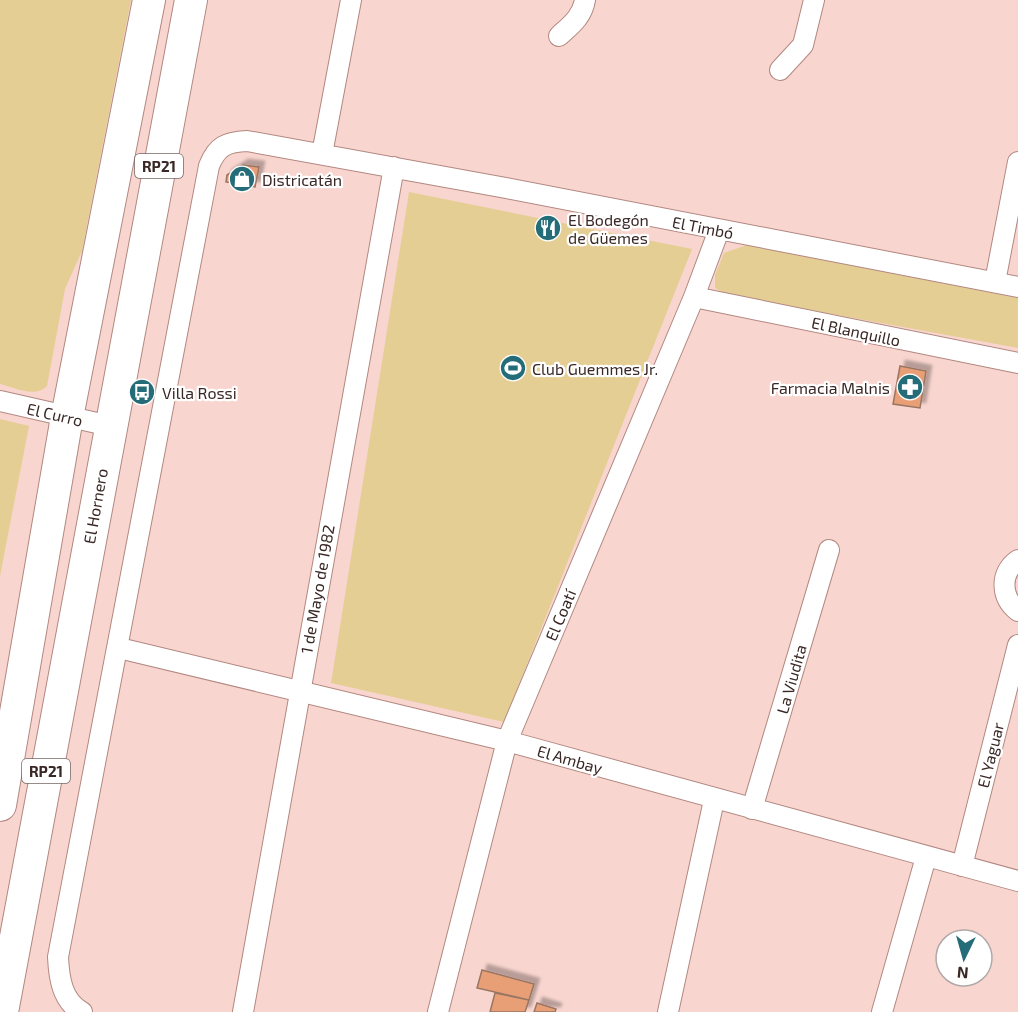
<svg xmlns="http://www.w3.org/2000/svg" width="1018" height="1012" font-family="'Exo 2',sans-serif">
<defs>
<filter id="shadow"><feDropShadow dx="5.5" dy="-5.5" stdDeviation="1.5" flood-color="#0004"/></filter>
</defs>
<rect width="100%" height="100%" fill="#f9d5cf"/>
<path fill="#e5ce93" d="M0,0H131L82,251L65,289L47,386C35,398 15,388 0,384Z
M409,192L692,249L504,722L331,683Z
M747,245L1018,298V348L728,295L715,288V275L724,253Z
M0,419L29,426L0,576Z"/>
<path fill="#e99f76" stroke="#997664" stroke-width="1.5" filter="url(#shadow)" d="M243,165L259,167L255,187L226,182L227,175Z
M900,366L926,371L920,408L893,404Z
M482,970L534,984L529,1000L477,988Z
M495,993L529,1000L525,1012H490Z
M537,1003L556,1009L555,1012H534Z"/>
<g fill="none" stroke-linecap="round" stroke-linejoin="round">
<g stroke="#b28881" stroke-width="22">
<path id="minor" d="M559,36C571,25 582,17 585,0
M780,70L803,45L814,0
M322,154L351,0
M995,282L1018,162
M694,297L1018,363
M0,401L110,426
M1018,560C999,573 1001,598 1018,611
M119,648L507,741L1018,881
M752,809L829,550
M962,866L1018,645
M82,1012C62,1001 59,978 58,957L209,166C217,146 226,142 247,141L506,188L1018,287
M243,1012L394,167
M438,1012L507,741L694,297L719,230
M668,1012L714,800
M882,1012L926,857"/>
</g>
<g stroke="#b28881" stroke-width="34">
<path id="primary" d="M0,805L67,417L149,0
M2,1012L191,0"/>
</g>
<use href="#minor" stroke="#fff" stroke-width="20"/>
<use href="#primary" stroke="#fff" stroke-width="32"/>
</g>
<defs>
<g id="shop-disc" transform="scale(1.35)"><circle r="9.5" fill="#246d78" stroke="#fff"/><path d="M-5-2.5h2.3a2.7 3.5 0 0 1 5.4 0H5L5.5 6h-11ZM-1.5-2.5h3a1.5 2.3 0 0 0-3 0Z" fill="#fff"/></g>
<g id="restaurant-disc" transform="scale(1.35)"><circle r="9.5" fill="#246d78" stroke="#fff"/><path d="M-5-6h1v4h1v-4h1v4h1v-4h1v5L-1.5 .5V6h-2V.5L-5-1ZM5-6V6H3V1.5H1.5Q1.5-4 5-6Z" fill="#fff"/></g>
<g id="stadium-disc" transform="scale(1.35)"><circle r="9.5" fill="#246d78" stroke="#fff"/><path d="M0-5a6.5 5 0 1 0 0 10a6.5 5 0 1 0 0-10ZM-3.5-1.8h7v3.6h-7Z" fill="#fff"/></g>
<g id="pharmacy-disc" transform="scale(1.35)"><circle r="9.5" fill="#246d78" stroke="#fff"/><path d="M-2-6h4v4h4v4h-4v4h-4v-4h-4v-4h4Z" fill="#fff"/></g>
<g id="bus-disc" transform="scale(1.35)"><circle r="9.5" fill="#246d78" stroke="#fff"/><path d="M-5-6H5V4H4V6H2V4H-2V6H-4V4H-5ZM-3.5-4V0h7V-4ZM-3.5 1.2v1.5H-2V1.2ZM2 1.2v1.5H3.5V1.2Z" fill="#fff"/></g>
</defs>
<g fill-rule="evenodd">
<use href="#shop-disc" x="242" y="179"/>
<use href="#restaurant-disc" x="548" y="228"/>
<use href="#stadium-disc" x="513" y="368"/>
<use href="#pharmacy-disc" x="910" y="387"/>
<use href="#bus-disc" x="142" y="392"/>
</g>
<g text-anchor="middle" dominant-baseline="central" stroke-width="4.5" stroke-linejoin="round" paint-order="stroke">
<g fill="#fff" stroke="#746866" stroke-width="1.5">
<rect x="135" y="154" width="48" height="24" rx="4.5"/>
<rect x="22" y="759" width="48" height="24" rx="4.5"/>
</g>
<g font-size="15" font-weight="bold" fill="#392825">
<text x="159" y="166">RP21</text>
<text x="46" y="771">RP21</text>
</g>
<g font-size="16" fill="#392825" stroke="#fff" text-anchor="start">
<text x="262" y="179">Districatán</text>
<text x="568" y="219">El Bodegón<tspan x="568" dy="18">de Güemes</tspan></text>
<text x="532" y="368">Club Guemmes Jr.</text>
<text x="890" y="387" text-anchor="end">Farmacia Malnis</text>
<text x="162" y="392">Villa Rossi</text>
</g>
<g font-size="16" fill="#392825" stroke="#fff">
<text transform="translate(703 227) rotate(11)">El Timbó</text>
<text transform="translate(856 331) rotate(12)">El Blanquillo</text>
<text transform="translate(55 414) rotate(13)">El Curro</text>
<text transform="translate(95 506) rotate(-80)">El Hornero</text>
<text transform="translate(317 589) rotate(-80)">1 de Mayo de 1982</text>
<text transform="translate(560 615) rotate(-67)">El Coatí</text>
<text transform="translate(791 679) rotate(-74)">La Viudita</text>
<text transform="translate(990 755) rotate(-76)">El Yaguar</text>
<text transform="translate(570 759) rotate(16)">El Ambay</text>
</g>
</g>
<g transform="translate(964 958) rotate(185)"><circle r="28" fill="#ffffff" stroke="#b0a9a8" stroke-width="1.5"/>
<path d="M0-4.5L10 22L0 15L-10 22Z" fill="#246d78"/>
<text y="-9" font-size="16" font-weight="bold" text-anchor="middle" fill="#392825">N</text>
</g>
</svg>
